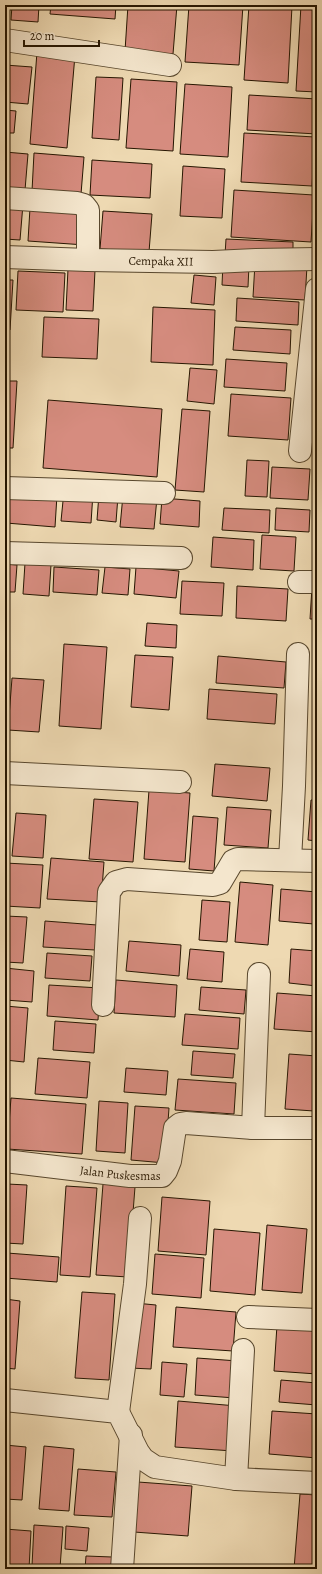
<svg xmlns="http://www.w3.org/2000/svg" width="322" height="1574" font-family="Alegreya,serif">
<rect width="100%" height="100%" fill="#eed9b2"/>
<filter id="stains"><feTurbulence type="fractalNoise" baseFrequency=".005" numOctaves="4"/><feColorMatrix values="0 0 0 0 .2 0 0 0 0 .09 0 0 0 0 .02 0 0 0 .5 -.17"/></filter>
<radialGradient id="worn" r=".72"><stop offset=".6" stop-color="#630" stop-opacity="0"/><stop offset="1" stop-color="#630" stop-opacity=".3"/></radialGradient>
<path fill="#d68c7f" stroke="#261601" d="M12,5H39L38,22L11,20Z
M51,5H116L115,19L50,14Z
M128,5H177L173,54L125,51Z
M189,5H243L239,65L185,62Z
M249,5L292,6L288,83L244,80Z
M301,5H317V92L296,91Z
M37,52L75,55L67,148L30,144Z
M5,65L32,67L28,104L5,102Z
M96,77L123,78L119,140L92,138Z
M131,79L177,82L173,151L126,148Z
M185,84L232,87L228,157L180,154Z
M249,95L317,99V134L247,130Z
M5,110L16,111L14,133H5Z
M244,133L315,137L312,186L241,182Z
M5,152L28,154L25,190L5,188Z
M34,153L84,157L81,194L32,191Z
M92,160L152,164L150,198L90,195Z
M183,166L225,169L222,218L180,216Z
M234,190L314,195L311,242L231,237Z
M5,203L23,204L20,240L5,239Z
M30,208L87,213L85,245L28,241Z
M103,211L152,214L149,252L100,249Z
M226,239L293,242V258L225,255Z
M223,263L249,265L248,287L222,285Z
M255,263L307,266L305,300L253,297Z
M68,269L95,270L93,311L66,310Z
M18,271L65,273L63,312L16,310Z
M194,275L216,277L214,305L191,303Z
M5,280H13L10,330H5Z
M237,298L299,302L298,325L236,321Z
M153,307L215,310L213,365L151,362Z
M44,317L99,319L97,359L42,357Z
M235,327L291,330L290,354L233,350Z
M5,339H8L7,363H5Z
M226,359L287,363L285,391L224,387Z
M190,368L217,370L214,404L187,401Z
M5,381H17L13,448H5Z
M231,394L291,398L288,440L228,436Z
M48,400L162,409L157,477L43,468Z
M182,409L210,411L204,492L175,490Z
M247,460L269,461L267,497L245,496Z
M272,467L310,469L308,500L270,498Z
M64,491L93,493L91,523L61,521Z
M9,492L57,495L55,527L6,523Z
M99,494L118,496L116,522L97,520Z
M123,495L157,498L154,529L120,527Z
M162,498L200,501L199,527L160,524Z
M224,508L270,510L269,533L222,530Z
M276,508L310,510L309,532L275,530Z
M262,535L296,537L294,571L260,569Z
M213,537L254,540L253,570L211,567Z
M25,563L51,565L49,596L23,594Z
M5,564L17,565L15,592H5Z
M54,567L99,570L97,595L53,592Z
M105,567L130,569L128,595L102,593Z
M136,567L179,571L176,598L134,594Z
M182,581L224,583L222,616L180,614Z
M237,586L288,589L286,621L236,618Z
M312,587L317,588V619H310Z
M147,623L177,625L176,648L145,646Z
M64,644L107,647L101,729L59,726Z
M135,655L173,657L169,710L131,707Z
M218,656L286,662L284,688L216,683Z
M12,678L44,680L39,732L8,730Z
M209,689L277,694L275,724L207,719Z
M316,746L317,747V779H313Z
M215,764L270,768L267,801L212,796Z
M149,790L190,793L185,862L144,859Z
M94,799L138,802L133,862L89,859Z
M311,800H317V841L308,840Z
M227,807L271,810L268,848L224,845Z
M16,813L46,815L43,858L12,856Z
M193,816L218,818L214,871L189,869Z
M51,858L104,862L101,902L47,899Z
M5,863L43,865L40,908L5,906Z
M240,882L273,885L268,945L235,942Z
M281,889L317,892L314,924L279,921Z
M202,900L230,902L227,942L199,940Z
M5,916L27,917L23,963L5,962Z
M45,921L97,925L95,950L43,947Z
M129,941L181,945L179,976L126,971Z
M190,949L224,952L222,982L187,979Z
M291,949L317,951V986L289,983Z
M47,953L92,956L90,981L45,978Z
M5,968L34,971L32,1002L5,1000Z
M116,980L177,985L175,1017L114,1013Z
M49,985L100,988L98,1020L47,1016Z
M201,987L246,990L244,1014L199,1010Z
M277,993L317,996V1032L274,1029Z
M5,1006L28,1008L24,1062L5,1060Z
M185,1014L240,1018L238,1049L182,1045Z
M55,1021L96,1024L94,1053L53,1050Z
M193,1051L235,1054L233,1078L191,1075Z
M289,1054L317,1056L314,1111L285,1109Z
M38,1058L90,1062L87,1098L35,1094Z
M126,1068L168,1071L166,1095L124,1092Z
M178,1079L236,1083L234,1114L175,1110Z
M11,1098L86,1104L82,1154L7,1149Z
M99,1101L128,1103L125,1153L96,1151Z
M135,1106L169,1108L165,1163L131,1160Z
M7,1184L27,1185L23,1244L5,1243Z
M103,1184L135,1187L128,1277L96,1275Z
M66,1186L97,1188L90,1277L60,1275Z
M162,1197L210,1201L206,1255L158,1251Z
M267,1225L307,1229L302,1293L262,1290Z
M214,1229L260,1233L255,1295L210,1291Z
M7,1253L59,1257L57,1282L5,1278Z
M155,1254L204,1258L201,1298L152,1294Z
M82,1292L115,1294L109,1380L75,1378Z
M5,1299L20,1301L15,1369L5,1368Z
M135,1303L156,1305L151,1369L130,1368Z
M176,1307L236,1312L233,1351L173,1347Z
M277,1325L317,1328V1374L274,1371Z
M197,1358L238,1361L235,1398L195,1395Z
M162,1362L187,1364L184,1397L160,1395Z
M281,1380L317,1383V1405L279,1402Z
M178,1401L237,1406L233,1451L175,1447Z
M272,1411L317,1414V1458L269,1454Z
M5,1445L26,1447L22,1500L5,1499Z
M44,1446L74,1449L69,1511L39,1509Z
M78,1469L116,1472L112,1517L74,1515Z
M138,1482L192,1486L188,1536L134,1532Z
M300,1494L317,1495V1569H294Z
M34,1525L63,1527L60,1568L32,1566Z
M66,1526L89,1528L87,1551L65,1549Z
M5,1529L31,1531L29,1569H5Z
M86,1556L112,1557V1569H85Z"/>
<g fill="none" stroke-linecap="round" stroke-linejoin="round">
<g stroke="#58472d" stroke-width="24">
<g id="minor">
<path d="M5,40L170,65"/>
<path d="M5,198L77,203L84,205L88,210V260"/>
<path id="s1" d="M5,257L88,260L213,262L256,260L317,259"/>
<path d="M300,451L317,289"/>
<path d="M5,488L164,493"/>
<path d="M5,553L181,558"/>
<path d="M299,582H317"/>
<path d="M5,773L180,782"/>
<path d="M290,860L294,786L298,654"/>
<path d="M103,1005L109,892L116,882L127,879L213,885L220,883L233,861L238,859L317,861"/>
<path d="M253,1128L259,974"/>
<path id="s2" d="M5,1161L130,1176H162L166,1171L170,1161L175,1128L180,1124L186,1123L253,1128H317"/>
<path d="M248,1317L317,1320"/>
<path d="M5,1400L118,1412L138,1452L143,1459L155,1467L236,1479L317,1483"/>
<path d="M118,1412L135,1284L140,1218"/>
<path d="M236,1479L243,1350"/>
<path d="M122,1569L131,1435"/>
</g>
</g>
<use href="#minor" stroke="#f4e6cd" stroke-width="22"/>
</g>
<g text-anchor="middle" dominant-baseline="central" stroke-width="3" stroke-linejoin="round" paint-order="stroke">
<g font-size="12" fill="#261601" stroke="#f4e6cd">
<text stroke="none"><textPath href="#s1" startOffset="156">Cempaka XII</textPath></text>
<text stroke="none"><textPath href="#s2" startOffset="116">Jalan Puskesmas</textPath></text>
</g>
</g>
<rect width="322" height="1574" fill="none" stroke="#eed9b2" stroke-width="20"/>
<rect x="6" y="6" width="310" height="1562" fill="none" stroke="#261601" stroke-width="2"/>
<rect x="10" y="10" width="302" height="1554" fill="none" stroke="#261601"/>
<path d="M24 40v6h75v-6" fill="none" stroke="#261601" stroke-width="2"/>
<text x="30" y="40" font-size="12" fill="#261601" stroke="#f4e6cd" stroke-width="3" paint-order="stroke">20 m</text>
<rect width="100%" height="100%" filter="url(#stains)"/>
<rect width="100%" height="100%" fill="url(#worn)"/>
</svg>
